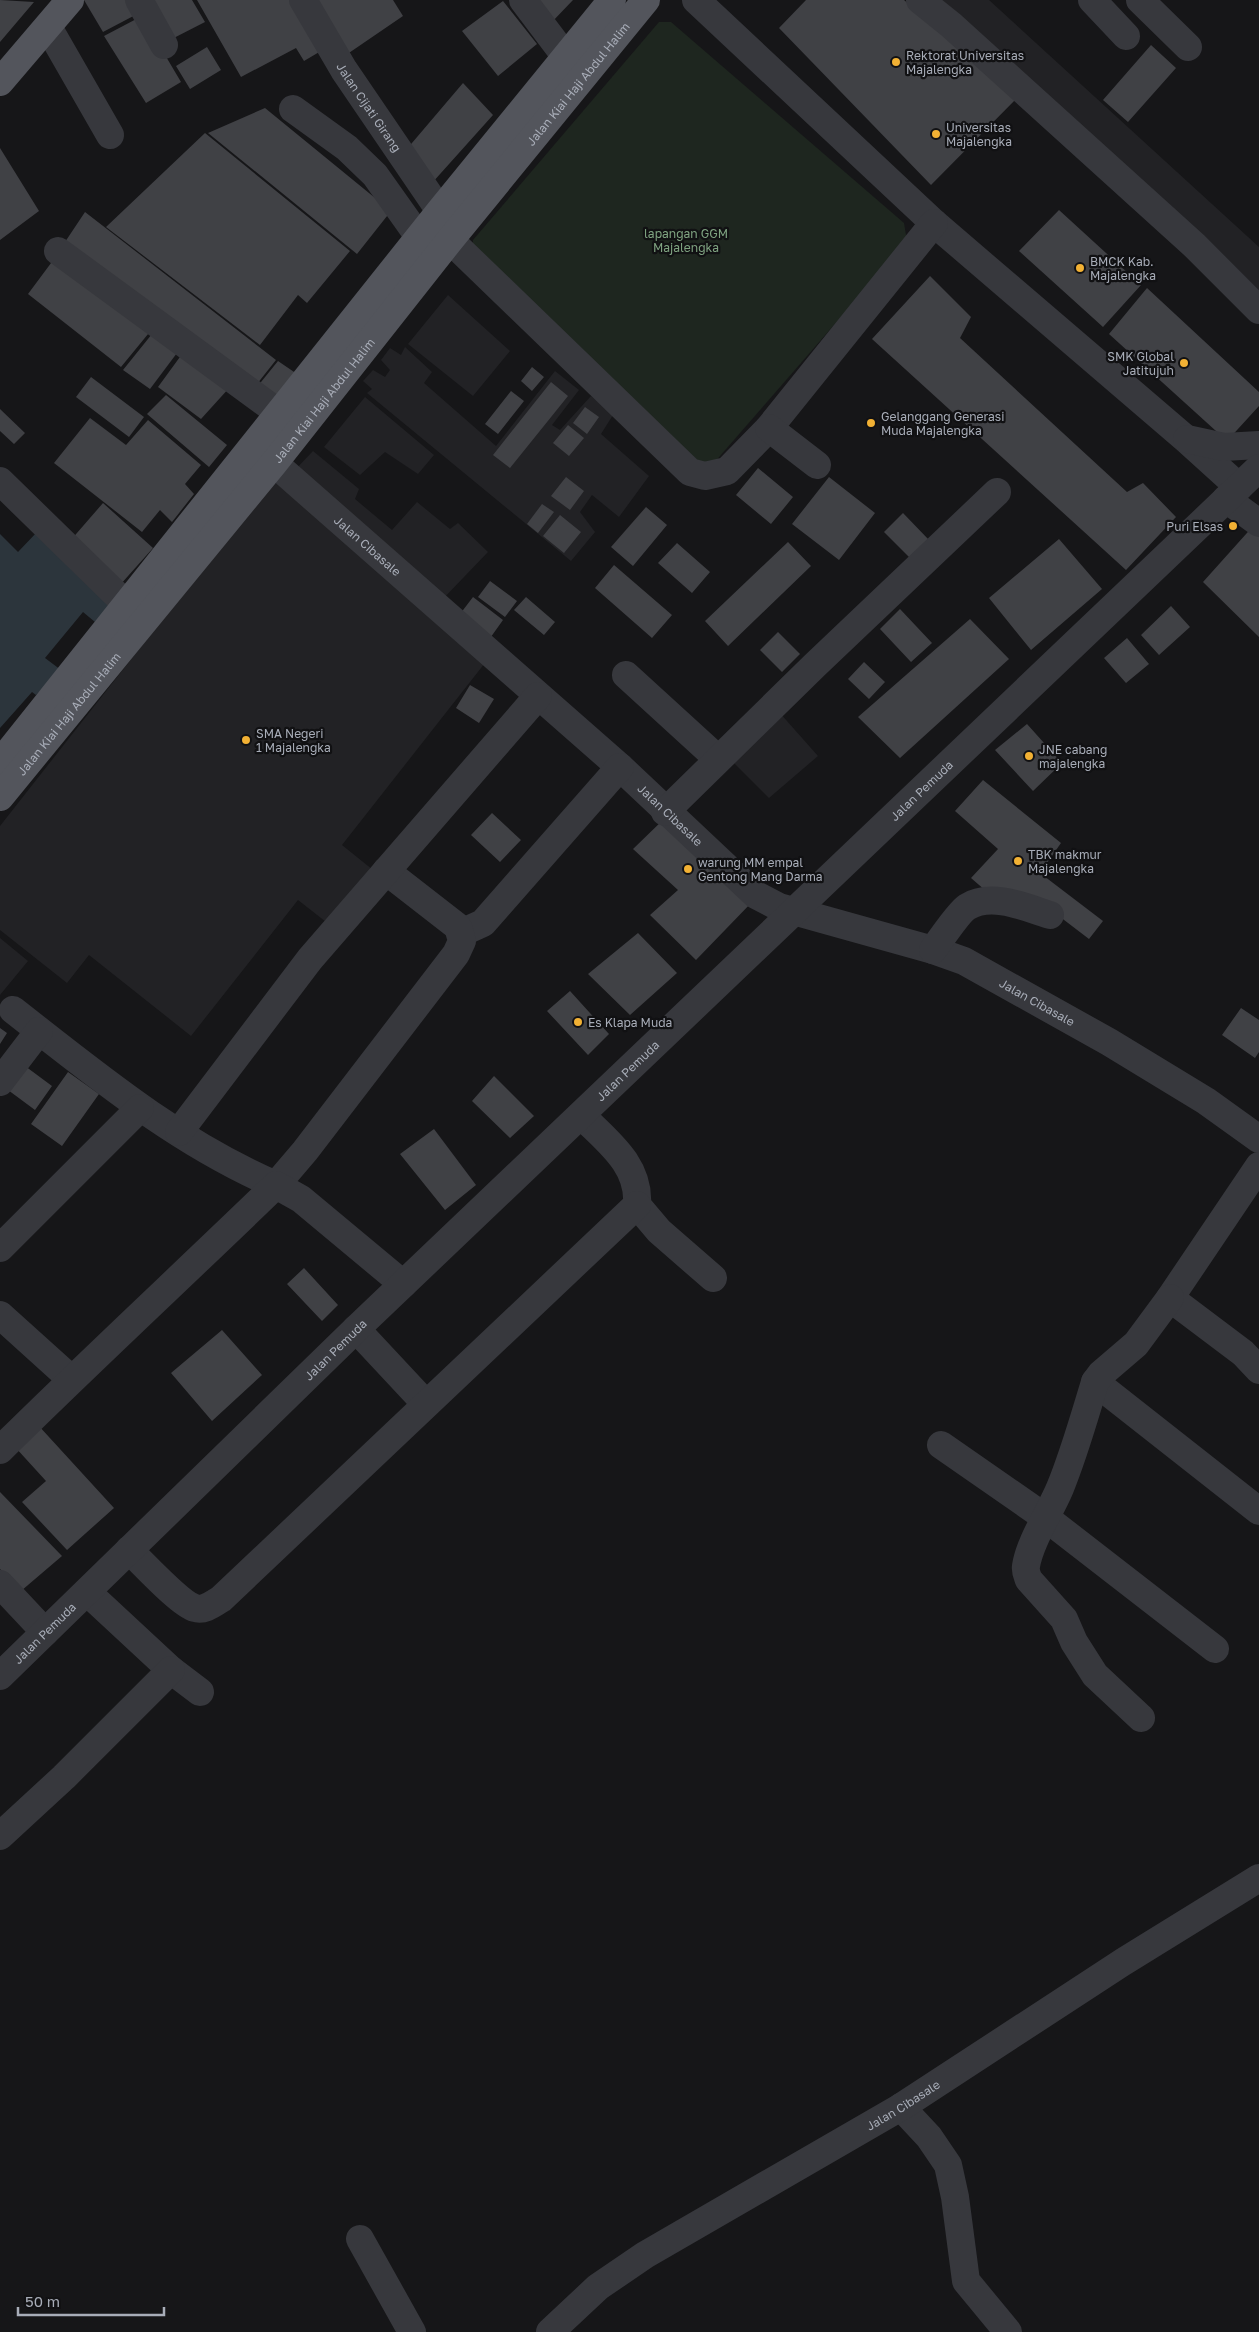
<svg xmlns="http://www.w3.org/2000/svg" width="1259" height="2332" font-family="'Golos Text',sans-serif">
<rect width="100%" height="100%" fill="#161618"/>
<path fill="#222225" d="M929,0H989L1259,247V300Z
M448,295L510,351L473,396L408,344Z
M405,347L432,372L424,383L496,446L555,371L579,390L552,425L560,430L591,396L613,415L601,434L649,476L619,517L592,495L580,512L595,532L571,561L367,393L372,389L363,381L373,370L385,377L390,370L381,360L390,348L401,355Z
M365,397L434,455L418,474L385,452L360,475L324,447Z
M313,451L359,489L355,499L392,530L417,502L450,529L458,523L488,552L440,602L293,472Z
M272,480L492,654L342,845L378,874L335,929L298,900L191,1036L89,955L67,983L0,930V826Z
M779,712L818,756L769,798L728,757Z
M0,938L28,961L0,995Z"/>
<path fill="#1e261f" d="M659,22H671L904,223L907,241L713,464L696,465L472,252L473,240Z"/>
<path fill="#2c353c" d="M38,531L115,599L95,622L83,612L45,658L61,670L36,695L32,692L0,728V534L18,552Z"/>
<path fill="#404145" d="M0,0L34,2L0,42Z
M84,0H134L141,12L103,32Z
M140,0H192L205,22L164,43Z
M197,0H297L326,48L304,61L296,48L241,77Z
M312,0H393L403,16L343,57Z
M534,0H573L551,23Z
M806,0H904L1018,97L931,185L779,28Z
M503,1L537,44L498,76L462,31Z
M142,16L181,82L146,103L104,36Z
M1151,45L1176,68L1128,122L1103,100Z
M207,47L221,70L190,89L176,66Z
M463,83L493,115L432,183L406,150Z
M265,108L391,211L357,254L208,133Z
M205,133L350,251L307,303L298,295L260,345L106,227Z
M0,148L39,211L0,240Z
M1059,210L1141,285L1103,327L1019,251Z
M85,212L276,360L253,389L59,251Z
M57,255L153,328L121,367L28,294Z
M930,276L971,317L960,338L1127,492L1143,483L1176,517L1126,570L872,339Z
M1147,288L1259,392V406L1227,441L1109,334Z
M156,329L180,349L150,389L123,370Z
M185,350L230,387L201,419L158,387Z
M278,361L297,374L274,400L257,387Z
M532,367L544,377L532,391L521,381Z
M91,377L144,417L129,437L76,397Z
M551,382L568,396L510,468L493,455Z
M511,391L524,401L498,434L485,424Z
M166,395L227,445L209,467L147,414Z
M585,407L599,417L587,434L573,423Z
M0,409L25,433L14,444L0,431Z
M90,418L126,445L148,420L201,465L185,484L194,494L172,522L160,510L142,532L54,463Z
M568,425L584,438L569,456L553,443Z
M758,468L793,497L771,524L736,495Z
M566,477L584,491L570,510L551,496Z
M829,477L875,513L839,560L792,524Z
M103,503L153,548L120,585L70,541Z
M542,504L554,512L538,533L527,524Z
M646,507L667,525L633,566L611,547Z
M903,513L929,540L911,559L884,532Z
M560,515L581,532L564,553L543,536Z
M1255,524L1259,527V637L1203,582Z
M1059,539L1102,589L1031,650L989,598Z
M788,542L811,566L728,646L705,621Z
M677,543L710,572L692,593L658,563Z
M614,565L672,615L652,638L595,588Z
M490,581L517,601L505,617L478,597Z
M473,597L503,620L488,641L457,618Z
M526,597L555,622L544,635L514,610Z
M1171,606L1190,627L1159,655L1141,635Z
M900,609L932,643L911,662L880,629Z
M970,619L1009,659L900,758L858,717Z
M778,632L800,654L782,672L760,650Z
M1127,638L1149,664L1126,683L1104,658Z
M864,662L885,682L869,699L848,679Z
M470,685L494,699L479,723L456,708Z
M1027,724L1062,763L1033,791L995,750Z
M983,780L1061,843L1040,873L1103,921L1089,939L1034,897L986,891L971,878L998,849L955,811Z
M492,813L521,840L500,862L471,835Z
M665,818L754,900L696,960L650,915L678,890L633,849Z
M638,933L677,973L630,1015L588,974Z
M570,991L609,1034L588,1055L547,1011Z
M1241,1008L1259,1020V1052L1255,1058L1222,1035Z
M0,1028L7,1033L0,1044Z
M25,1066L52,1086L35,1110L8,1090Z
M68,1072L99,1094L62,1146L31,1124Z
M494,1076L534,1116L510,1138L472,1101Z
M434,1129L476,1185L445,1210L400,1154Z
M304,1268L338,1305L322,1321L287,1284Z
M222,1330L262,1375L212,1421L171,1373Z
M38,1425L114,1508L67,1550L22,1502L46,1481L15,1447Z
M0,1492L62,1556L21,1591L0,1569Z"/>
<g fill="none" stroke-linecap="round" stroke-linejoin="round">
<g stroke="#37383d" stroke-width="28">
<path d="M139,0L164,45"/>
<path id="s1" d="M303,0L344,70L440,211"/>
<path d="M523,0L566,57"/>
<path d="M696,0L934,223L1186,439L1239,487"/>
<path d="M920,0L951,25L1195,246L1259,310"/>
<path d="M1092,0L1126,36"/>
<path d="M1140,0L1188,47"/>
<path d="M48,27L110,135"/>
<path d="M293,109L347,148L375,175L419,237"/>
<path d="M450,240L690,472L705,476L727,471L769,428L934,223"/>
<path d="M58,251L279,413"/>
<path d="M769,428L817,465"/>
<path d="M1187,439L1224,447L1259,445"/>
<path id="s2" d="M274,463L620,767L756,895L779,907L933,950L964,961L1109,1042L1206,1101L1259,1139"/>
<path d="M0,481L127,605"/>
<path d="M1226,499L1259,523"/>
<path d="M626,675L718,759"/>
<path d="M665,812L815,665L997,492"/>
<path d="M461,933L483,923L620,767"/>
<path d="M933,950C940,940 959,912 967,907C991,892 1025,907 1050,915"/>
<path d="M13,1010C96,1075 178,1143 276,1185L305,1151L456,954L462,941L458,927L386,871"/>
<path d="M0,1082L39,1031"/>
<path d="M582,1116C608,1142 640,1165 637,1205L659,1231L713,1278"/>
<path d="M179,1132L310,959L538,696"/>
<path d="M1259,1166L1170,1298L1243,1353L1259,1370"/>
<path d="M0,1248L140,1108"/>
<path d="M0,1315L71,1379"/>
<path d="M356,1329L426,1404"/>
<path d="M1095,1382L1259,1511"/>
<path d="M941,1445L1046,1518L1215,1649"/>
<path d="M0,1450C91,1360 184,1274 276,1185L301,1199L403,1284"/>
<path d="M129,1550C142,1562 180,1604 195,1608C204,1611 213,1604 221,1599L637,1205"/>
<path d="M0,1584L45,1632"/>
<path d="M87,1592L171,1670L200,1692"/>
<path id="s3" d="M0,1676L356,1329L1259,468"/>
<path d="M1141,1718L1095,1675L1074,1642L1064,1619L1029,1580C1027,1575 1025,1572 1026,1566C1030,1541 1050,1512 1060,1488C1074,1454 1084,1418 1095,1382L1101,1374L1136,1344L1170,1298"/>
<path d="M0,1836L64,1777L171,1670"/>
<path d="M901,2107L929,2137L948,2165L955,2197L966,2281L1008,2332"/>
<path d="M360,2239L412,2332"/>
<path id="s4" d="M550,2332L598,2287L645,2255L901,2107L1123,1962L1259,1878"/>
</g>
<g stroke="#53555c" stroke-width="28">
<path d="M0,82L70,0"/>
<path d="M0,763L440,211L612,0"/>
<path id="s5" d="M0,797L274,463L450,240L646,0"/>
</g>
</g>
<g fill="#f2b134" stroke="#111113" stroke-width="2">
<circle cx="896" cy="62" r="5"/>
<circle cx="936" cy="134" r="5"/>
<circle cx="1080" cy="268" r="5"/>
<circle cx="1184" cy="363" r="5"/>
<circle cx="871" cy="423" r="5"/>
<circle cx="1233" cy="526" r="5"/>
<circle cx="246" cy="740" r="5"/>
<circle cx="1029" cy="756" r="5"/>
<circle cx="1018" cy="861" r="5"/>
<circle cx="688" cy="869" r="5"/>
<circle cx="578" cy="1022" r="5"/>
</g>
<g text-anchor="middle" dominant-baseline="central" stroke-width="4.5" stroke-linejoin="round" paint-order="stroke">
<g font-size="12" fill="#a8adb8" stroke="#111113" text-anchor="start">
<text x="906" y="55">Rektorat Universitas<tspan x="906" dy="14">Majalengka</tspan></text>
<text x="946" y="127">Universitas<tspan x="946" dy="14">Majalengka</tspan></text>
<text x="1090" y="261">BMCK Kab.<tspan x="1090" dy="14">Majalengka</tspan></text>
<text x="1174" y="356" text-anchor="end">SMK Global<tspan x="1174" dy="14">Jatitujuh</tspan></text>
<text x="881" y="416">Gelanggang Generasi<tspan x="881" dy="14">Muda Majalengka</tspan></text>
<text x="1223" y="526" text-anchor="end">Puri Elsas</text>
<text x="256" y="733">SMA Negeri<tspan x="256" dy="14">1 Majalengka</tspan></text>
<text x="1039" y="749">JNE cabang<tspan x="1039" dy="14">majalengka</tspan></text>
<text x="1028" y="854">TBK makmur<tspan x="1028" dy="14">Majalengka</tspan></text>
<text x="698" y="862">warung MM empal<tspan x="698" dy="14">Gentong Mang Darma</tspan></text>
<text x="588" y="1022">Es Klapa Muda</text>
</g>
<g font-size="12" fill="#a8adb8" stroke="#111113">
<text stroke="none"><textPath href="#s5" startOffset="918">Jalan Kiai Haji Abdul Halim</textPath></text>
<text stroke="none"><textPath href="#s1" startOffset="126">Jalan Cijati Girang</textPath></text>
<text stroke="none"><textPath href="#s5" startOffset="512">Jalan Kiai Haji Abdul Halim</textPath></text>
<text stroke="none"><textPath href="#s2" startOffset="125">Jalan Cibasale</textPath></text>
<text stroke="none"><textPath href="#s5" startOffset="108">Jalan Kiai Haji Abdul Halim</textPath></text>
<text stroke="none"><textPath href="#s3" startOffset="1278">Jalan Pemuda</textPath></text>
<text stroke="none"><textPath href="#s2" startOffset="530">Jalan Cibasale</textPath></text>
<text stroke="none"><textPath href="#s2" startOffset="950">Jalan Cibasale</textPath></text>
<text stroke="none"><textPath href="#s3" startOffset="872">Jalan Pemuda</textPath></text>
<text stroke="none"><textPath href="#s3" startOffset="468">Jalan Pemuda</textPath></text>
<text stroke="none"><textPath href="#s3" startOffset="62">Jalan Pemuda</textPath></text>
<text stroke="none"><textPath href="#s4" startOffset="421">Jalan Cibasale</textPath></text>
</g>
<g font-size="12" fill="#7fa381" stroke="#111113">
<text x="686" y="233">lapangan GGM<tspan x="686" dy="14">Majalengka</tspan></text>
</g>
</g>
<path d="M18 2307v8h146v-8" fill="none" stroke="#a8adb8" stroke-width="2.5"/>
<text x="25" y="2307" font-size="15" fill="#a8adb8" stroke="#111113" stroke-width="4" paint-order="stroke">50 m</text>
</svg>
